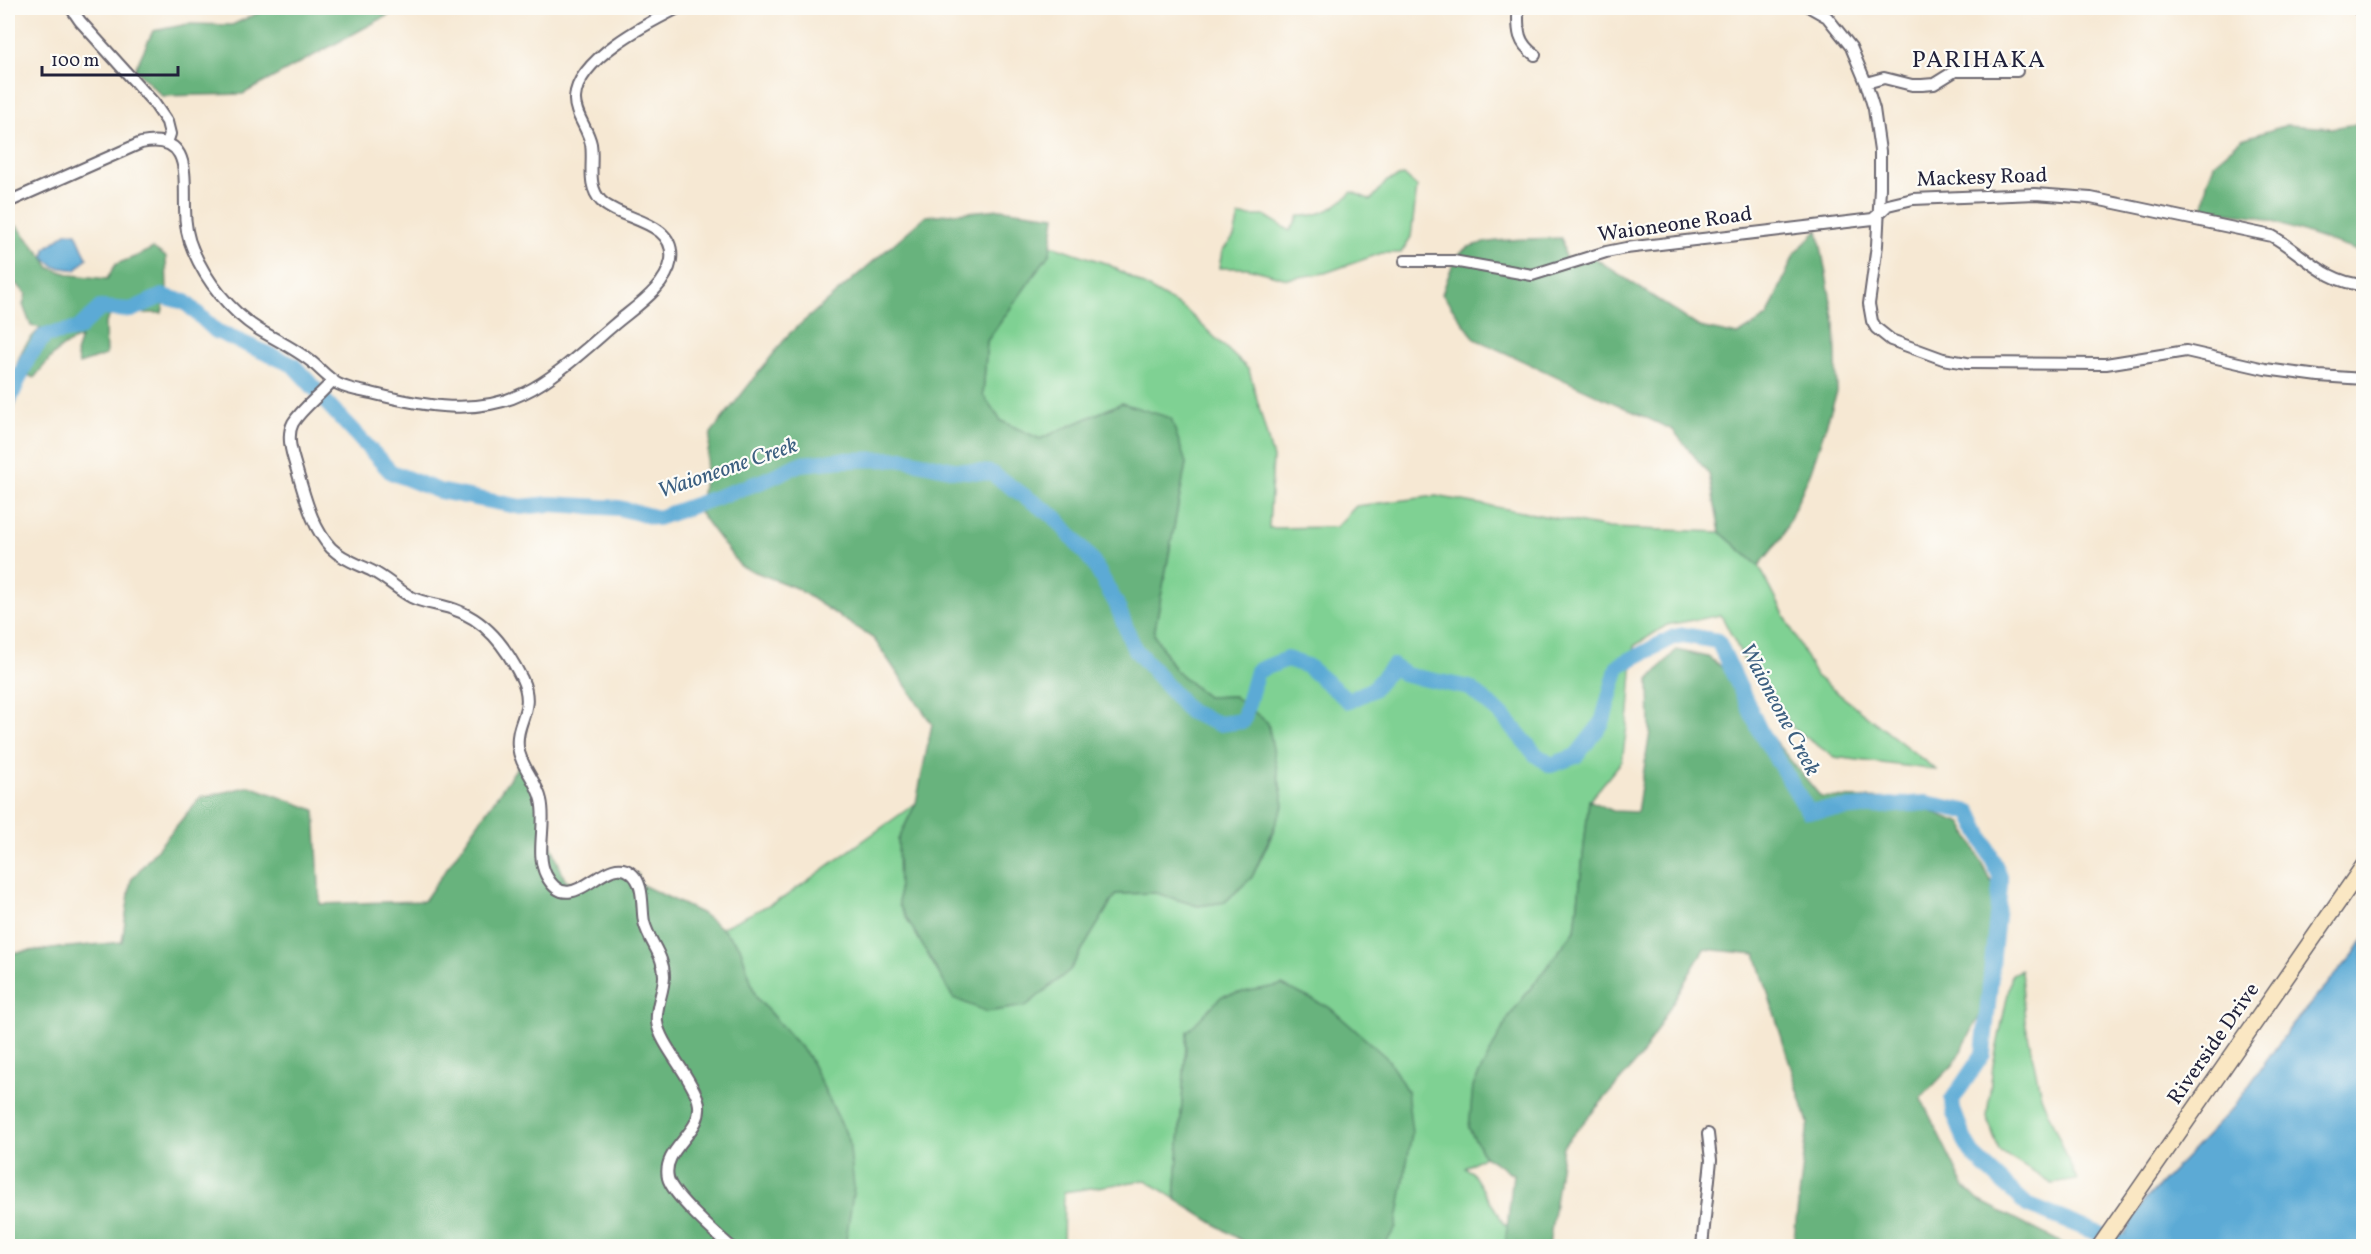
<svg xmlns="http://www.w3.org/2000/svg" width="2371" height="1254" font-family="Vollkorn,serif">
<rect width="100%" height="100%" fill="#fdfcf7"/>
<filter id="ink" filterUnits="userSpaceOnUse"><feTurbulence type="fractalNoise" baseFrequency=".0167" numOctaves="2"/><feDisplacementMap in="SourceGraphic" scale="12" xChannelSelector="R" yChannelSelector="G"/><feConvolveMatrix kernelMatrix="1 2 1 2 8 2 1 2 1" color-interpolation-filters="sRGB"/></filter>
<filter id="wash" filterUnits="userSpaceOnUse"><feTurbulence type="fractalNoise" baseFrequency=".008" numOctaves="4" result="noise"/><feDisplacementMap in="SourceGraphic" scale="24" xChannelSelector="R" yChannelSelector="G"/><feGaussianBlur stdDeviation="1.35" result="paint"/><feColorMatrix in="noise" values="0 0 0 0 0 0 0 0 0 0 0 0 0 0 0 0 0 1.4 0 .05"/><feComposite in="paint" operator="in"/></filter>
<g filter="url(#wash)">
<rect width="100%" height="100%" fill="#f6e8d3"/>
<path fill="#7fd193" stroke="#507a67" stroke-width="1.5" d="M1404,175L1417,187L1411,237L1401,253H1382L1325,273L1287,279L1248,268H1219L1222,251L1234,237L1239,216H1266L1290,231L1299,216C1321,217 1336,207 1352,192L1371,200L1387,181Z
M1051,245L1108,264L1185,309L1249,370L1273,458L1269,528L1336,527L1356,506L1436,496L1609,528L1720,532L1759,566L1816,676L1936,770L1834,757L1793,728L1749,669L1721,615L1667,625L1634,646L1629,712L1622,761L1589,801L1575,930L1508,1018L1469,1128L1484,1156L1465,1168L1472,1172L1505,1225L1546,1223L1540,1246H1362L1187,1032L1175,1199L1146,1180L1064,1192L1063,1246H845L849,1140L808,1056L756,997L740,947L721,928L783,898L916,803L898,840L1070,970L1115,894L1156,893L1198,906L1225,902L1252,877L1275,829L1234,696L1207,697L1175,670L1154,634L1186,463L1122,403L1040,439L1001,421L983,395L987,341L1024,289Z
M2021,970L2025,1021L2041,1096L2077,1180L2052,1184L1999,1151L1987,1117L1993,1065L2012,974Z"/>
<path fill="#67b37d" stroke="#446a5c" stroke-width="1.5" d="M269,8H401L243,94L162,96L135,69L153,31L188,24L232,25Z
M2363,123V253L2256,216L2203,210L2207,182L2215,162L2242,139L2287,125L2332,128Z
M1000,209L1055,216L1050,253L987,341L983,395L1001,421L1040,439L1122,403L1171,418L1186,463L1154,634L1175,670L1207,697L1234,696L1268,723L1284,805L1252,877L1225,902L1198,906L1156,893L1116,894L1070,970L1026,1006L987,1012L953,998L899,905L898,840L916,803L932,724L874,639L796,588L740,566L699,512L711,433L789,334L926,216Z
M17,226L44,258L50,268L72,275L107,279L116,264L137,256L153,248L166,257L167,289L162,313L111,314L105,324L106,355L79,364L76,353L81,338C59,344 48,361 34,378L16,369C20,350 27,341 41,328L31,326L23,305L26,294L17,284L8,287V230Z
M1818,230L1835,323L1837,392L1811,471L1782,537L1759,566L1720,532L1709,474L1673,430L1475,339L1442,294C1447,281 1453,256 1465,249C1484,238 1538,239 1562,238L1565,258L1590,255L1699,327L1738,335L1767,317L1795,253Z
M1676,650L1708,657L1740,681L1768,733L1821,797L1898,799L1962,823L1993,885L1990,997L1954,1064L1921,1098L1964,1186L1978,1200L2066,1245L2065,1246H1793L1808,1123L1756,954L1704,949L1640,1058L1563,1146L1549,1246H1505L1513,1174L1484,1156L1469,1128L1473,1086L1508,1018L1575,930L1589,800L1613,811L1637,812L1650,732L1649,680Z
M525,756L542,804L547,834L565,880L577,883L600,879L616,873L638,874L640,884L701,913L721,928L740,947L756,997L808,1056L849,1140L854,1187L845,1246H8V953L122,942L131,880L200,798L250,786L315,810L320,904L424,901Z
M1282,985L1330,1008L1388,1059L1407,1091L1412,1133L1396,1227L1384,1246H1250L1175,1199L1187,1032L1222,996Z"/>
<path fill="#5baad5" stroke="#3e6688" stroke-width="1.5" d="M67,232L76,233L87,258L76,270L56,267L44,258L45,249Z
M2363,939V1245L2117,1246L2146,1199L2233,1108L2292,1025L2353,955Z"/>
<g fill="none" stroke-linecap="round" stroke-linejoin="round">
<path stroke="#5baad5" stroke-width="16" d="M324,400L391,472L439,491L521,507L550,504L619,508L658,518L763,481L800,464L843,460L904,459L954,470L991,473L1055,517L1077,543L1093,562L1116,603L1134,648L1190,712L1219,724L1243,721L1257,671L1287,659L1307,666L1349,701L1373,689L1393,666L1406,675L1470,688L1504,717L1536,755L1551,765L1576,756L1602,723L1618,666L1674,637L1683,635L1718,641L1761,733L1808,811L1926,803L1970,812L2000,876V886L1983,1054L1952,1100L1953,1110L1965,1141L1974,1156L2027,1205L2130,1246
M8,403L28,358L45,335L78,329L100,308L131,310L162,296L185,302L216,331L293,365L316,390"/>
</g>
</g>
<g filter="url(#ink)">
<g fill="none" stroke-linecap="round" stroke-linejoin="round">
<g stroke="#6c6770" stroke-width="14">
<path id="street" d="M71,8L80,21L154,103L167,122L170,134L167,143
M1518,8C1518,28 1516,42 1535,55
M1811,8L1827,17L1851,47L1866,83L1874,109L1880,151V188L1877,245L1869,304L1872,321L1876,328L1891,340L1943,359L1967,363L2106,364L2186,351L2265,369L2319,376L2364,379
M2357,8L2364,14
M1866,83L1884,78L1912,85H1922L1934,84L1955,71H2017
M8,202L141,143C191,133 184,174 185,208C185,223 187,237 193,250C206,281 230,311 258,329C276,340 296,349 313,363C321,370 329,379 338,384C350,390 363,391 375,394C423,406 478,416 524,393C554,379 589,346 615,324C635,307 666,288 671,260C676,220 621,221 601,201C586,185 594,163 591,144C588,128 574,114 575,98C577,59 648,23 678,8
M1405,261H1453L1532,275L1606,252L1626,248L1873,219L1888,205L1913,199L2035,194L2091,198L2272,236C2303,253 2325,283 2364,285
M333,380C321,395 303,407 293,423C285,438 294,459 298,474C306,500 312,527 331,548C342,559 358,564 372,571C386,578 397,589 411,597C423,603 437,604 450,608C486,619 506,647 522,679C536,710 515,721 518,747C520,766 537,781 541,800C547,824 535,853 546,875C571,923 605,851 631,873C645,884 641,906 644,922C649,942 664,955 664,976C664,992 655,1007 657,1022C659,1043 691,1076 698,1100C707,1132 661,1147 668,1178C672,1195 716,1234 730,1246
M1702,1246L1711,1160L1708,1134"/>
</g>
<g stroke="#6c6770" stroke-width="18">
<path id="secondary" d="M2100,1246L2364,865"/>
</g>
<use href="#street" stroke="#fff" stroke-width="10"/>
<use href="#secondary" stroke="#fae7c3" stroke-width="15"/>
</g>
</g>
<g text-anchor="middle" dominant-baseline="central" stroke-width="4.5" stroke-linejoin="round" paint-order="stroke">
<g font-size="21" fill="#22223b" stroke="#fdfcf7">
<text transform="translate(1982 178) rotate(-2)">Mackesy Road</text>
<text transform="translate(1675 225) rotate(-8)">Waioneone Road</text>
<text transform="translate(2214 1044) rotate(-55)">Riverside Drive</text>
</g>
<g font-size="22" font-style="italic" fill="#3c5f80" stroke="#fdfcf7">
<text transform="translate(728 469) rotate(-19)">Waioneone Creek</text>
<text transform="translate(1779 710) rotate(62)">Waioneone Creek</text>
</g>
<g font-size="24" letter-spacing="1.5" fill="#22223b" stroke="#fdfcf7">
<text x="1979" y="61">PARIHAKA</text>
</g>
</g>
<rect width="2371" height="1254" fill="none" stroke="#fdfcf7" stroke-width="30"/>
<path d="M42 66v9h136v-9" fill="none" stroke="#22223b" stroke-width="3"/>
<text x="51" y="66" font-size="18" fill="#22223b" stroke="#fdfcf7" stroke-width="4.5" paint-order="stroke">100 m</text>
</svg>
